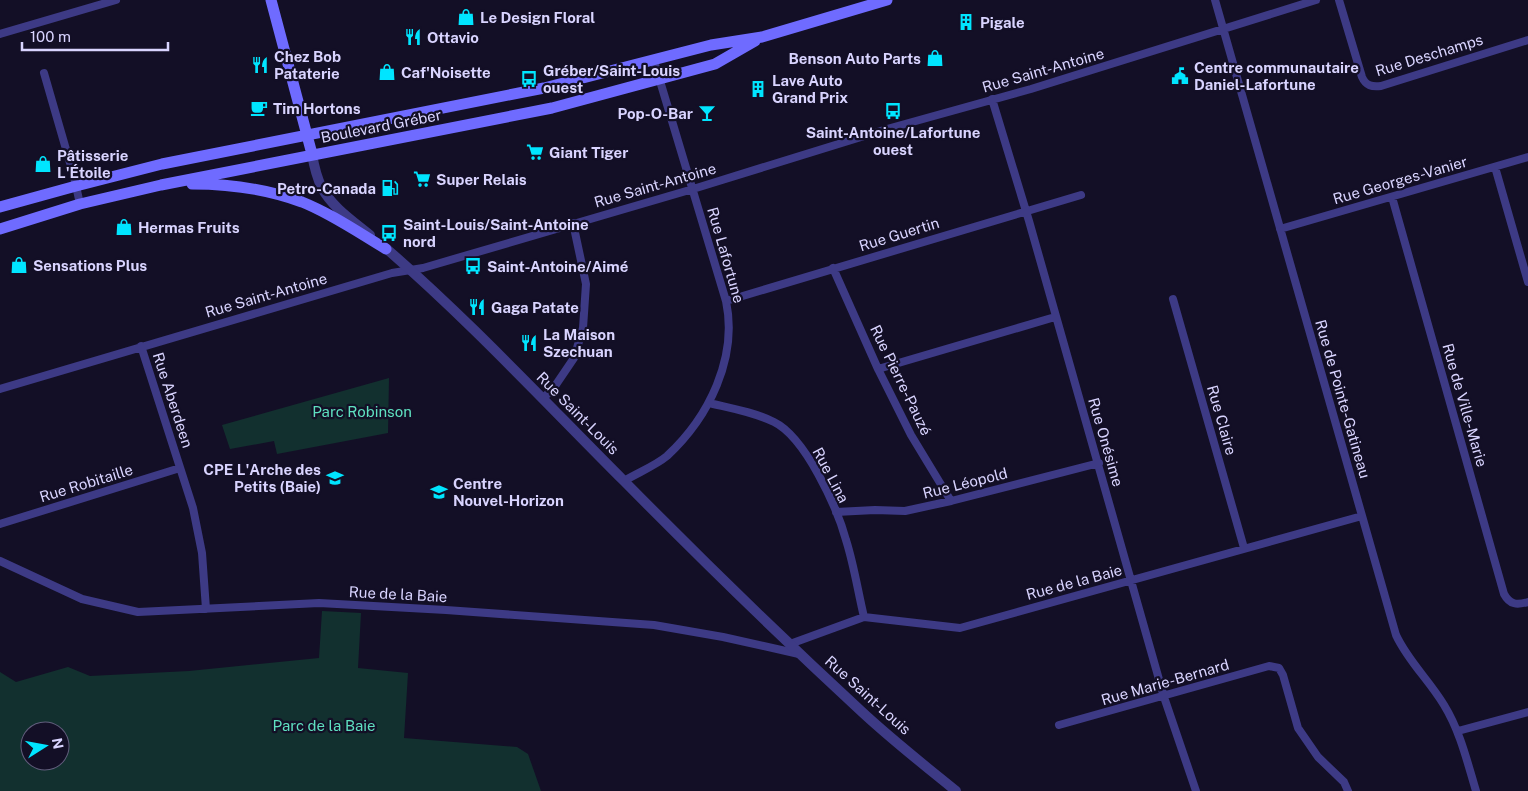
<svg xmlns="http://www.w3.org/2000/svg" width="1528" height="791" font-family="'Public Sans',sans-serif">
<rect width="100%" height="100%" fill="#130f26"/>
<path fill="#12302f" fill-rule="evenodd" d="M389,378L388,433L277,454L274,441L230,449L222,425Z
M322,611L361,613L358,668L408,673L404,738L517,747L528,754L541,791H0V672L16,682L68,667L90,676L189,671L319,658ZM30,731H60V761H30Z"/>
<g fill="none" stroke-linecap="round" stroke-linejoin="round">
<path stroke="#3d3a85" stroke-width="8" d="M1215,0L1396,635C1408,661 1429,680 1444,705C1460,731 1467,761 1476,791
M1339,0L1362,77C1366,86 1372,87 1381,86L1528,40
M0,34L116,0
M44,73L74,177L80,204
M992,99L1029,221L1164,697L1196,791
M1495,167L1528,282
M1392,197L1504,594C1510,605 1517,605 1528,602
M1280,229L1528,157
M833,268L878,369L911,435L951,501
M1173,299L1244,548
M726,301L1081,195
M141,346L193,508L202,553L206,609
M878,369L1055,317
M0,389L392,273L423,268L693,189L887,129L1031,89L1316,0
M543,398L553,389L574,358L583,328L586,284L573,223
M709,403C730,408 754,412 774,422C805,437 837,507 846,540C854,565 858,592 864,617
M624,481C637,473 655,466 667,456C709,417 738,358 726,301L654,61
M836,512L875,510L905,511L951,501L1099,463
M0,524L180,468
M0,561L82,599L138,612L319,603L446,610L654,625L723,637L799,654
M790,644L864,617L960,628L1362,516
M1059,725L1269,666L1279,668L1283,675L1298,728L1318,757L1344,782L1348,791
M1458,731L1528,712"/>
<path stroke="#3d3a85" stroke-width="10" d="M312,154C314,166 317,178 322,188C332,207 353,221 370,235
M381,244C467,318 544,401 624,481C701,559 780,636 861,711C891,739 924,765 956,791"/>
<path stroke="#6f6bff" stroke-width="11" d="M271,0L312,154
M192,184C230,184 267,189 302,202C332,214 359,233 386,249
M0,207L76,186L162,164L544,88L711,45L762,37L887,0
M0,229L80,204L161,185L552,108L715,64L755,41"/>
</g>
<defs>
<g id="shop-bare" transform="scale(1.35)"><path d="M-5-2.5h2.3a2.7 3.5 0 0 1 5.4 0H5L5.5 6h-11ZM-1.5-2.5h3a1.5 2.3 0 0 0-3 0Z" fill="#00e5ff" stroke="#130f26" stroke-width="2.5" paint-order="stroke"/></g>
<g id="building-bare" transform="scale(1.35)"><path d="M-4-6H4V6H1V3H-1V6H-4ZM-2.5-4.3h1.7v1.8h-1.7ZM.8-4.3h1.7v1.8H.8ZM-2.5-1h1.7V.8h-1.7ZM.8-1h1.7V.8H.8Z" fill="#00e5ff" stroke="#130f26" stroke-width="2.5" paint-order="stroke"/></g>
<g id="restaurant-bare" transform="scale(1.35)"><path d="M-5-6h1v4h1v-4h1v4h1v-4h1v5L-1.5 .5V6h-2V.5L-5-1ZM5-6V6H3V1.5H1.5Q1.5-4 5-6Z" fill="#00e5ff" stroke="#130f26" stroke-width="2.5" paint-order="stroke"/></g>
<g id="civic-bare" transform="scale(1.35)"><path d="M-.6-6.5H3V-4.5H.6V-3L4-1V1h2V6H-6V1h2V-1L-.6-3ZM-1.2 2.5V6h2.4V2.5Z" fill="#00e5ff" stroke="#130f26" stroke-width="2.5" paint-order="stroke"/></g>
<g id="bus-bare" transform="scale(1.35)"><path d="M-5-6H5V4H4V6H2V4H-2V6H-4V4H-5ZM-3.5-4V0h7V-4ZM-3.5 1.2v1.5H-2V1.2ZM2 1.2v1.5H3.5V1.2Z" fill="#00e5ff" stroke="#130f26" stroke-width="2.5" paint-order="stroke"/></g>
<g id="cafe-bare" transform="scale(1.35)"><path d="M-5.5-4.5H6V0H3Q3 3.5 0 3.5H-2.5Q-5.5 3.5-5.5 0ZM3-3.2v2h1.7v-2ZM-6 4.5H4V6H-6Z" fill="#00e5ff" stroke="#130f26" stroke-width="2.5" paint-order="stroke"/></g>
<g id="bar-bare" transform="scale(1.35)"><path d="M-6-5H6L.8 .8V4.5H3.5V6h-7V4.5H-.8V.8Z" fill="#00e5ff" stroke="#130f26" stroke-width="2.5" paint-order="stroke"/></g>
<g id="supermarket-bare" transform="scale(1.35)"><path d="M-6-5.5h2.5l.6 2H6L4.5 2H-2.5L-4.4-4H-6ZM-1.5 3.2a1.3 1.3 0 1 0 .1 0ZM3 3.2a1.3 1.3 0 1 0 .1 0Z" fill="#00e5ff" stroke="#130f26" stroke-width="2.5" paint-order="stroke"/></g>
<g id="fuel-bare" transform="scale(1.35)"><path d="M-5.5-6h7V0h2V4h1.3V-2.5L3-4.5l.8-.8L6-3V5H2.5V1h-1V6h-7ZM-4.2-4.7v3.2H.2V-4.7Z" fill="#00e5ff" stroke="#130f26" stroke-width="2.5" paint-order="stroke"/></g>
<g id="school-bare" transform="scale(1.35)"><path d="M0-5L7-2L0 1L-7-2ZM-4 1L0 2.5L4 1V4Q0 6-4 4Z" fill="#00e5ff" stroke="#130f26" stroke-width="2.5" paint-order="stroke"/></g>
</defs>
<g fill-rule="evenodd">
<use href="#shop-bare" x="466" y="17"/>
<use href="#building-bare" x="966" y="22"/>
<use href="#restaurant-bare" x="413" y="37"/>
<use href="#shop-bare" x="935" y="58"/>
<use href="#restaurant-bare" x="260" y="65"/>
<use href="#shop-bare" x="387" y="72"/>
<use href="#civic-bare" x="1180" y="76"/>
<use href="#bus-bare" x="529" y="79"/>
<use href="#building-bare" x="758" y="89"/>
<use href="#cafe-bare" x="259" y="108"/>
<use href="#bus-bare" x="893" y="111"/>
<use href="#bar-bare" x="707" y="113"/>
<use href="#supermarket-bare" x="535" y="152"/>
<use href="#shop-bare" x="43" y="164"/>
<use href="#supermarket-bare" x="422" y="179"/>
<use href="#fuel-bare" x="390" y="188"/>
<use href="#shop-bare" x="124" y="227"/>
<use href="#bus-bare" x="389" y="233"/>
<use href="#shop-bare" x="19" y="265"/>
<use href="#bus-bare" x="473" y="266"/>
<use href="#restaurant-bare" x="477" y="307"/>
<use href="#restaurant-bare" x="529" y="343"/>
<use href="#school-bare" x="335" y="478"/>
<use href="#school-bare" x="439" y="492"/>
</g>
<g text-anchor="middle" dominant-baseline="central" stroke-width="4.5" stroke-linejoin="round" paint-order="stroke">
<g font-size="15" font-weight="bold" fill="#d9d4ff" stroke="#130f26" text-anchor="start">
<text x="480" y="17">Le Design Floral</text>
<text x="980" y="22">Pigale</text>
<text x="427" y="37">Ottavio</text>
<text x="274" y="56">Chez Bob<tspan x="274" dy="17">Pataterie</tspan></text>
<text x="921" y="58" text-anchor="end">Benson Auto Parts</text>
<text x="1194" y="67">Centre communautaire<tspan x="1194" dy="17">Daniel-Lafortune</tspan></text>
<text x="543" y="70">Gréber/Saint-Louis<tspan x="543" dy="17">ouest</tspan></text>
<text x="401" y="72">Caf'Noisette</text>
<text x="772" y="80">Lave Auto<tspan x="772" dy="17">Grand Prix</tspan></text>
<text x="273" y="108">Tim Hortons</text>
<text x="693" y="113" text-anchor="end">Pop-O-Bar</text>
<text x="893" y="132" text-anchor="middle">Saint-Antoine/Lafortune<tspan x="893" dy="17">ouest</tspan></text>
<text x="549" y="152">Giant Tiger</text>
<text x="57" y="155">Pâtisserie<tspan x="57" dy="17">L'Étoile</tspan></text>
<text x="436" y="179">Super Relais</text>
<text x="376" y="188" text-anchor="end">Petro-Canada</text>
<text x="403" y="224">Saint-Louis/Saint-Antoine<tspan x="403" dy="17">nord</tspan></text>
<text x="138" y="227">Hermas Fruits</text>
<text x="33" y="265">Sensations Plus</text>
<text x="487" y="266">Saint-Antoine/Aimé</text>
<text x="491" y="307">Gaga Patate</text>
<text x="543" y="334">La Maison<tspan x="543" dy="17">Szechuan</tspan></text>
<text x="321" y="469" text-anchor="end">CPE L'Arche des<tspan x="321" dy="17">Petits (Baie)</tspan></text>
<text x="453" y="483">Centre<tspan x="453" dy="17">Nouvel-Horizon</tspan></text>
</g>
<g font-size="15" fill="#d9d4ff" stroke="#130f26">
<text transform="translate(1429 55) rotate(-17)">Rue Deschamps</text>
<text transform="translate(1043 70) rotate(-16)">Rue Saint-Antoine</text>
<text transform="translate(381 126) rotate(-11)">Boulevard Gréber</text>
<text transform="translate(1400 180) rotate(-16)">Rue Georges-Vanier</text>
<text transform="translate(655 185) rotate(-16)">Rue Saint-Antoine</text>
<text transform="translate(899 234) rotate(-17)">Rue Guertin</text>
<text transform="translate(726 255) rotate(74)">Rue Lafortune</text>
<text transform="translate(266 295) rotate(-16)">Rue Saint-Antoine</text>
<text transform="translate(901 380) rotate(64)">Rue Pierre-Pauzé</text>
<text transform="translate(1343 399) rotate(74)">Rue de Pointe-Gatineau</text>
<text transform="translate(173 400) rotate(72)">Rue Aberdeen</text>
<text transform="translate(1465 405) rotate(74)">Rue de Ville-Marie</text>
<text transform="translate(578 413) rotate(45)">Rue Saint-Louis</text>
<text transform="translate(1222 420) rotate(74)">Rue Claire</text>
<text transform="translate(1106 442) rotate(74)">Rue Onésime</text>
<text transform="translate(831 475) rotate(62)">Rue Lina</text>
<text transform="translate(86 483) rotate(-17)">Rue Robitaille</text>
<text transform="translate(965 483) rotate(-14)">Rue Léopold</text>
<text transform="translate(1074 582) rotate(-15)">Rue de la Baie</text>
<text transform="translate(398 594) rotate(3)">Rue de la Baie</text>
<text transform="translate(1165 682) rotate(-16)">Rue Marie-Bernard</text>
<text transform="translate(868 695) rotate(42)">Rue Saint-Louis</text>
</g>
<g font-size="15" fill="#5fe0c0" stroke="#130f26">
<text x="362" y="411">Parc Robinson</text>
<text x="324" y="725">Parc de la Baie</text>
</g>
</g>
<g transform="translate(45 746) rotate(79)"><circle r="24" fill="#130f26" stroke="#625e7d"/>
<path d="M0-4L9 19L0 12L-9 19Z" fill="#00e5ff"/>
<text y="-8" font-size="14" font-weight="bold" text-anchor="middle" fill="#d9d4ff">N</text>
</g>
<path d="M22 42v8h146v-8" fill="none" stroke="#d9d4ff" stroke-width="2.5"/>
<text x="30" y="42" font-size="15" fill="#d9d4ff" stroke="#130f26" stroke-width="4" paint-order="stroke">100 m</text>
</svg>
